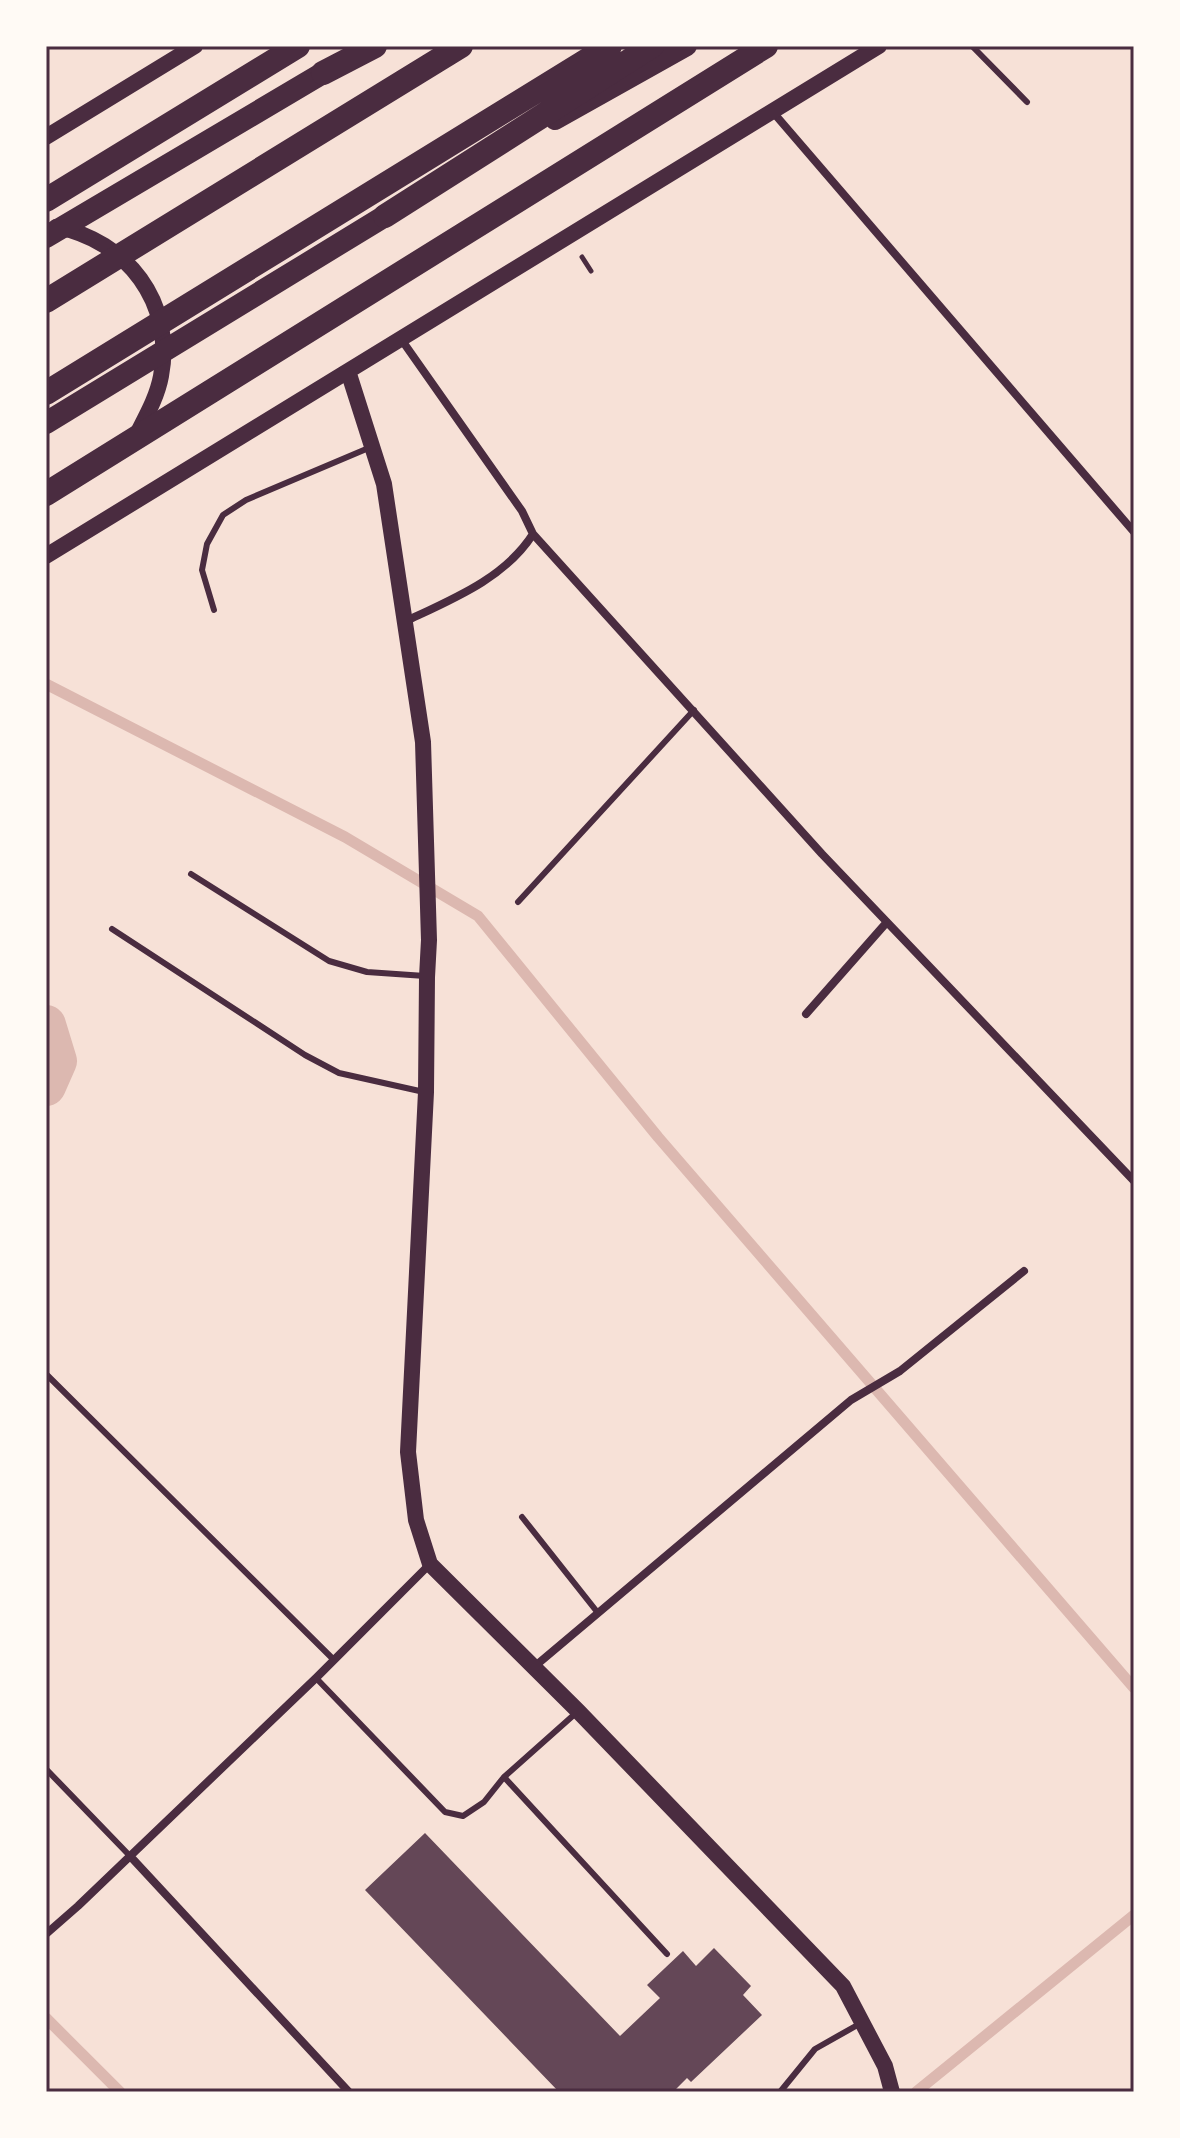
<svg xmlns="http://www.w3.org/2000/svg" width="1180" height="2138" font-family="'Alegreya Sans',sans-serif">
<rect width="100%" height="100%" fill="#f7e1d7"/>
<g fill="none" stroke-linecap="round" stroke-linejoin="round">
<path stroke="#dcb8b0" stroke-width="11" d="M46,684L345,837L478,916L658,1137L1134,1688
M46,2018L120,2092
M916,2092L1134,1915"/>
<path stroke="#dcb8b0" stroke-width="40" d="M46,1025L57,1061L46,1086"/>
</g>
<path fill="#644757" d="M425,1833L620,2036L660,1998L647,1985L683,1951L696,1966L714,1948L751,1986L743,1995L762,2015L691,2082L687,2078L673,2092H559L365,1890Z"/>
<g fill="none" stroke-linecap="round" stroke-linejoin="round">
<path stroke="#4a2c40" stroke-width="5" d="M582,257L591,271"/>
<path stroke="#4a2c40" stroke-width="6" d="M972,46L1027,102
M214,610L202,570L207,544L223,515L246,500L371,447
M191,874L329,961L367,972L425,976
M518,902L694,710
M112,929L305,1055L339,1073L424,1092
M46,1374L334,1660
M522,1517L598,1613
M316,1678L445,1812L463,1816L484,1802L504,1777
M576,1713L504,1777L667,1954
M46,1769L130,1856
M780,2092L815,2049L861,2023"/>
<path stroke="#4a2c40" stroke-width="8" d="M772,111L1134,532
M401,339L522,511L533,534L822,854L1134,1181
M406,621C453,599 505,578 533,534
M806,1014L887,922
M534,1667L851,1400L900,1371L1024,1271
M130,1856L349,2092
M46,1934L78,1906L316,1678L430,1564"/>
<path stroke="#4a2c40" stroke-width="16" d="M46,137L195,46
M56,227C127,240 175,303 161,376C157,398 145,418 135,438
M348,371L384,484L423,742L429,940L427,977L426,1092L408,1452L416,1520L430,1564L578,1711L843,1986L885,2066L892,2092
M46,556L879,46"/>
<path stroke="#4a2c40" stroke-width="20" d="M555,120L687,46"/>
<path stroke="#4a2c40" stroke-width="22" d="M46,237L323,73
M46,423L385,216"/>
<path stroke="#4a2c40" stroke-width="24" d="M323,73L375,46
M46,200L298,46
M385,216L652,46
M46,301L461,46
M46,393L610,46
M46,494L766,46"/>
</g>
<rect width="1180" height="2138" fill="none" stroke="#fffaf5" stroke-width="96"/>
<rect x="48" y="48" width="1084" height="2042" fill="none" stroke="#4a2c40" stroke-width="3"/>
</svg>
